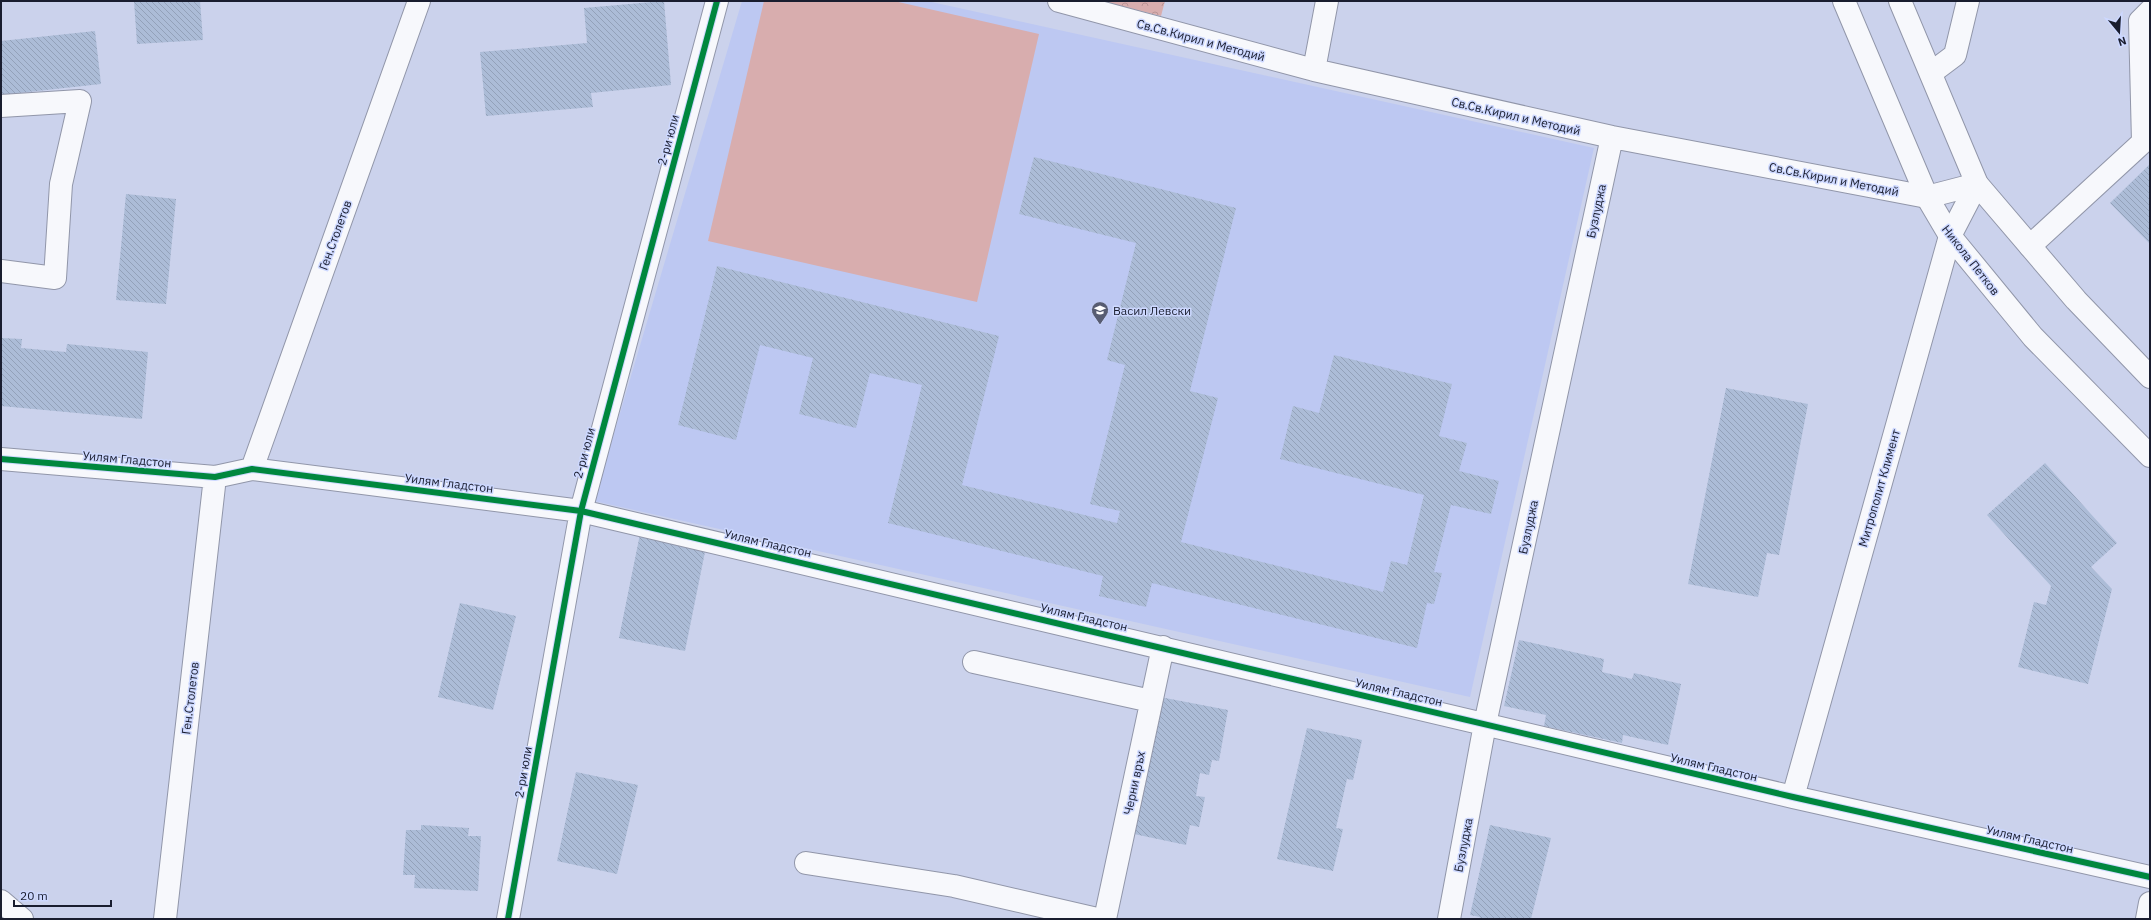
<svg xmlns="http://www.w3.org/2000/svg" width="2151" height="920" font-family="'IBM Plex Sans',sans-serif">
<defs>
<pattern id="park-crowns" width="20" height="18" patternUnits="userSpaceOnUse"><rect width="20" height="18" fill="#d8adae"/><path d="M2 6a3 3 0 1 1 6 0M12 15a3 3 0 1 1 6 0" fill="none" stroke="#b99496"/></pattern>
<pattern id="building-back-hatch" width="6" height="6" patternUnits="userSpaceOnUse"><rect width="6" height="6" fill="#acbcd7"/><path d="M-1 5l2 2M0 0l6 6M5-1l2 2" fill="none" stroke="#93a1b9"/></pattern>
</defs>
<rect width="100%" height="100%" fill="#cbd2ec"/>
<path fill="#bdc8f2" d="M742,1H927L1594,148L1470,697L594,501Z"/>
<path fill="#d8adae" d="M764,1H894L1039,34L977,302L708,241Z"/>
<path fill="url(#park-crowns)" d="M1101,1H1165L1161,16Z"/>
<path fill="url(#building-back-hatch)" d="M134,1H200L203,40L137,44Z
M664,1L671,85L591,93L593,107L486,116L480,52L587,43L584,8Z
M95,31L101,84L1,95V41Z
M1034,157L1236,208L1190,391L1218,398L1181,542L1383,592L1391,561L1407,565L1424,495L1280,459L1293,406L1319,413L1334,355L1452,384L1439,436L1467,443L1459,471L1499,481L1491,514L1451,505L1434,572L1442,573L1434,604L1427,603L1417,648L1152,583L1146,607L1099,596L1103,576L888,523L922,385L870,373L856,428L799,414L813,358L760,345L736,440L678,425L717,266L999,336L962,485L1117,523L1120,511L1090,504L1125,365L1107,360L1136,243L1019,214Z
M2150,164V244L2110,203Z
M126,194L176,199L166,304L116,300Z
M1,338L22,339L21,348L66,352L67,344L148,352L142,419L1,406Z
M1726,388L1808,404L1779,555L1767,553L1758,597L1688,584Z
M2045,463L2117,543L2091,567L2112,589L2088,684L2018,667L2034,602L2046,605L2051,586L1987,515Z
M640,534L706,547L685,651L619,638Z
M460,603L516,616L493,710L438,697Z
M1519,640L1604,659L1602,672L1632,679L1634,673L1681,684L1668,745L1623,735L1622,743L1544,726L1546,715L1504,706Z
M1160,697L1228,710L1219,761L1212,760L1209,775L1200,773L1196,796L1205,797L1199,827L1190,825L1186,845L1134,834Z
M1307,728L1362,740L1353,780L1347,779L1336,828L1343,829L1333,871L1277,859Z
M576,772L638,785L617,874L557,861Z
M421,825L469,828L468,836H481L478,891L414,888L415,875H403L406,830H421Z
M1490,825L1551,838L1531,919H1479L1480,917L1470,915Z"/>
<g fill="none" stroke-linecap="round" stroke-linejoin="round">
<g stroke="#9196a9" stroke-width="24">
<path id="minor" d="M1059,1L1314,70L1612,137L1927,197L1977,184
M1314,70L1327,1
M1931,73L1955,55L1968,1
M1,106L80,101L61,184L55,278L1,271
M2030,246L2143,142L2140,21L2150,11
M1,459L215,477L252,469L581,511L1793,797L2150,877
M252,469L419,1
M974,662L1151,701
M1793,797L1950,236L1977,184
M806,863L954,886L1097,919
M1,901L22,919
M165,919L215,477
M508,919L581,511L717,1
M1105,919L1163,647
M1449,919L1485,724L1612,137
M2147,919L2150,903"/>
</g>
<g stroke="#9196a9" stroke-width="24">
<path id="major" d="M1844,1L1927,197L1950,236L2033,337L2150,456
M1900,1L1977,184L2076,300L2150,377"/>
</g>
<use href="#minor" stroke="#f7f8fc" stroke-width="22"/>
<use href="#major" stroke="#f7f8fc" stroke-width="22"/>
<g stroke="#cdd8ff" stroke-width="8">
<path id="cycleway" d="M1,459L215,477L252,469L581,511L1793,797L2150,877
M508,919L581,511L717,1"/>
</g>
<use href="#cycleway" stroke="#00873e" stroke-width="6"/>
</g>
<defs>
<g id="school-pin" transform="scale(0.9)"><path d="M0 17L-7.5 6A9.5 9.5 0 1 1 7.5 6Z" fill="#575c71" stroke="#cdd8ff"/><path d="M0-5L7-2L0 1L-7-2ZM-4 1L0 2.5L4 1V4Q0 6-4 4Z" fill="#fff"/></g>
</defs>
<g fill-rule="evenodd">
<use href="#school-pin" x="1100" y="310"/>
</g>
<g text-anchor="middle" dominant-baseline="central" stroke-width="3" stroke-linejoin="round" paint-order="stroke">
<g font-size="12" fill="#191d2f" stroke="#cdd8ff">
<text transform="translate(1201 40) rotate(15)">Св.Св.Кирил и Методий</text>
<text transform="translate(1516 116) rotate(13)">Св.Св.Кирил и Методий</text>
<text transform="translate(668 140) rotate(-75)">2-ри юли</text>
<text transform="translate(1834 179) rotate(11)">Св.Св.Кирил и Методий</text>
<text transform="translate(1596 211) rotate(-78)">Бузлуджа</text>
<text transform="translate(335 235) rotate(-70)">Ген.Столетов</text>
<text transform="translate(1971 260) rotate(52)">Никола Петков</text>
<text transform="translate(584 453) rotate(-75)">2-ри юли</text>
<text transform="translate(127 459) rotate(5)">Уилям Гладстон</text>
<text transform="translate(449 483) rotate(7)">Уилям Гладстон</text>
<text transform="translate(1879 488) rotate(-74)">Митрополит Климент</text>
<text transform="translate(1528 527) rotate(-78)">Бузлуджа</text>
<text transform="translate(768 543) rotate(13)">Уилям Гладстон</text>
<text transform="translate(1084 617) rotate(13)">Уилям Гладстон</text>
<text transform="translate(1399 692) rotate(13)">Уилям Гладстон</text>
<text transform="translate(190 698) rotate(-83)">Ген.Столетов</text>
<text transform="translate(1714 767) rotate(13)">Уилям Гладстон</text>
<text transform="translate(523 772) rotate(-80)">2-ри юли</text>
<text transform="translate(1134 783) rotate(-78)">Черни връх</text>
<text transform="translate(2030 839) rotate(13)">Уилям Гладстон</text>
<text transform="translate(1463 845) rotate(-79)">Бузлуджа</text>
</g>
<g font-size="12" fill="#191d2f" stroke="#cdd8ff" text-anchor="start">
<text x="1113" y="310">Васил Левски</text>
</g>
</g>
<rect width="2151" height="920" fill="none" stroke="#191d2f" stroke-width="4"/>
<g transform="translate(2119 32) rotate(162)" stroke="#cdd8ff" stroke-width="3" paint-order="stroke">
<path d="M0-3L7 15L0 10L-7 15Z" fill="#191d2f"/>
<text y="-6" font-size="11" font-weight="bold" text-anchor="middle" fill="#191d2f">N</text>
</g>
<path d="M14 900v6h97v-6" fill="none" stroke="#191d2f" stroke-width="2"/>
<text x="20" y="900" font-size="12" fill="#191d2f" stroke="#cdd8ff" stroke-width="3" paint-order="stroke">20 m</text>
</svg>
